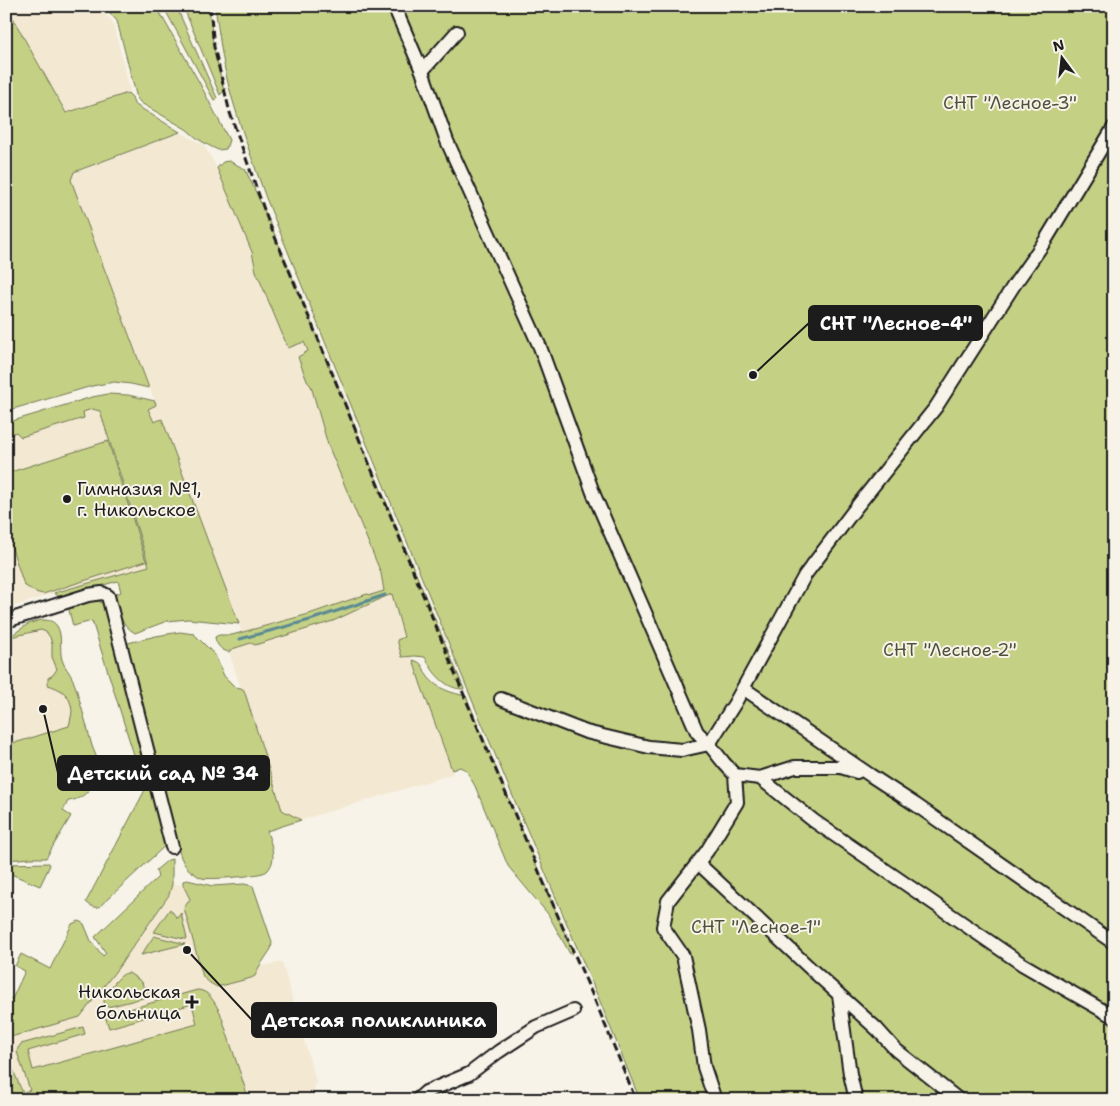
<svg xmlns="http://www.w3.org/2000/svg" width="1120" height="1106" font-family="'Shantell Sans',sans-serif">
<rect width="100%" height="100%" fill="#f7f3e8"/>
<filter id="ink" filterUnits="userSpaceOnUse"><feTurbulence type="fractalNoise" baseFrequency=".02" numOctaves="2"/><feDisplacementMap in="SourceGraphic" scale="10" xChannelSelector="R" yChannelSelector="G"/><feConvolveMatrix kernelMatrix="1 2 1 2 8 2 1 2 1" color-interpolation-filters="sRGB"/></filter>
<g filter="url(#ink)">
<path fill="#f3e8d2" d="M7,6H99L113,23L130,89L128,93L66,113Z
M180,132L196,141L203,144L217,168L252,253L256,271L288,348L304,342L308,352L298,357L307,381L311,386L328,445L381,573L384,592L371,596L367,594L309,614L241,632L239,624L162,419L154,423L148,408L156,405L71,180L74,173Z
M92,406V409L100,411L149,566L54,593L6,609V433Z
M392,594L404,638L397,640L402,657L411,656L453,774L301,820L282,810L244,691L241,688L229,652L232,649L251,643L255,645L333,621L378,600L382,598Z
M51,623L103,781L6,813V637Z
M172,884L183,885L190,899L184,908L203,977L217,987L251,978L255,976L259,967L282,962L316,1082L311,1100H246L30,1090L22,1093L10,1058L8,1050L7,1042L14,1036L80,1017L118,968L169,895Z"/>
<path fill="#c4d185" stroke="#707650" d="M6,6L66,113L128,93L132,97L134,104L180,132L74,172L71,180L149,388L131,384L114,382L92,386L6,411Z
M104,6H156L199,82L229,140L226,149L218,150L208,145L198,139L186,129L141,103L137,98L117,21Z
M163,6H176L217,98L214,100Z
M183,6H209L213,44L224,91L220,95Z
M215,6H1114V1100H640L601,1004L472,700L266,198C253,161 239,124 229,87C222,60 219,33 215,6Z
M229,161L245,169L266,214L464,689C446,690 432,672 425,657L415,656L402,657L397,640L404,637L392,594L382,598L378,600L333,621L255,645L251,643L232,649L229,652C222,651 216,645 215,637L219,635H232L309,614L367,594L371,595L384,591L381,573L328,445L311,386L307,381L298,357L308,351L304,342L288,348L256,271L252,252L217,168L223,162Z
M108,394L128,395L155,401L156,405L148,409L154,422L162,419L239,624L188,619L167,621L135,633C121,625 117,610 112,596L121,592L118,581L60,597L54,593L149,566L100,411L92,409L83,412L84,418L21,437L16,432L6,436V423L92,397Z
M108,441L146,561L43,594L35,592L24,585L6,530V475L14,471Z
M92,598L106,605L169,842L99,907C93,908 90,905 86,902L145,790L92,621L73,626L68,606Z
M40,620C47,620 53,620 57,626C63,636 59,649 62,660C64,667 70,672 73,680C78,692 80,704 84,716C87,726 89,736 92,746C95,754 100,763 99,771C96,786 83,800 68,801L63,811L71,816L46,858H31L6,860V744L18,742L69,726C70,721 72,715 72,710C70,694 61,689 48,685V678L53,675L57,669L52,657V644L50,637L46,632L41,630L6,638V635H12L28,624Z
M180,632L194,634L215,655L224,676L235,687L241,688L244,690L282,810L301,820L267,831C271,844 278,860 267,871C262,876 210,880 202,878C199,877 195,874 192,872C181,865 179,850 175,838L124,644L156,636Z
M413,660C425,663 422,669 428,677C437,689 452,693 466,696L573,953L570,954L548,914L508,866L475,786L466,770L460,767L452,770L421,685Z
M172,859V884L169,895L118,968L80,1017L14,1036L7,1042C8,1059 16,1078 23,1093L30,1090L17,1052L18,1048L21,1044L83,1027L85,1034L28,1051L33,1070L197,1024L192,1004L109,1028L105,1016L197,990C209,990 214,1002 220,1012L249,1100H6V996L12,999L25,971L15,966L21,954L50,969L72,924L79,921L84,924L91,941L103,956L106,953L95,937L158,877L156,870L168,860Z
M49,863L50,865L40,886L6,872L7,864Z
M187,880L213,886L244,884L253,886L272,942L271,949L259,967L255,976L251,978L217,987L210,983L203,977L184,908L190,899L183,885V881Z
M170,909L177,918L181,913L187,939H184L154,932Z
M154,936L185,944L141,955Z
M129,973L142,982L144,989L150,988L151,994V996L108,1007C105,1005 104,1004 104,1000C104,995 117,979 121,976C125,973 124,974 129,973Z"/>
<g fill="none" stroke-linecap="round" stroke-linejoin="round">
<path stroke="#5b8a93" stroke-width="3" d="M240,639L310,620L385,595"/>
<g stroke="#1c1c1c" stroke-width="16">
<path id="minor" d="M394,6L422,71L447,141L540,347L594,495L697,732L709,744L724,763L735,775L760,778L814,821L1022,964L1114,1017
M422,71L457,32
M6,621L88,595L102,593L108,596L172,847
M743,688L870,775L916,805L1114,943
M501,699L586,732L649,747L682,750L709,744L735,703L805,575L858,505L936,407L1014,285L1045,241L1114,127
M760,778L795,767H841L857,772
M698,863L812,970L877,1029L896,1050L959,1100
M839,995L850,1074L856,1100
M417,1100L426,1092L469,1074L498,1052L536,1027L573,1011
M715,1100L704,1067L699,1030L683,956L663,927L668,901L707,851L737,802L735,775"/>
</g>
<use href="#minor" stroke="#f7f3e8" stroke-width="12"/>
<path stroke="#1c1c1c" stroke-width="3" stroke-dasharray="8 4" stroke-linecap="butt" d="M210,6L214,47L230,113L267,218L319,341L464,695L566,935L599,1010L636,1100"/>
</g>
</g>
<g fill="#1c1c1c" stroke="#f7f3e8" stroke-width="2">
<circle cx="67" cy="499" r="5"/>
<path d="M189.5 994.5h5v5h5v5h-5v5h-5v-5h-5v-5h5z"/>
</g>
<g text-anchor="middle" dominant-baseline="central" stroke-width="4" stroke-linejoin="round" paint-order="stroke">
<g font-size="18" fill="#4e523c" stroke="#f7f3e8">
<text x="1010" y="103">СНТ "Лесное-3"</text>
<text x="950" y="650">СНТ "Лесное-2"</text>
<text x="756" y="927">СНТ "Лесное-1"</text>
</g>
<g font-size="18" fill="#1c1c1c" stroke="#f7f3e8" text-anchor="start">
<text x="77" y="489">Гимназия №1,<tspan x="77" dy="21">г. Никольское</tspan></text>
<text x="181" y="992" text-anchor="end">Никольская<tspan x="181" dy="21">больница</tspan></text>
</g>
</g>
<path fill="none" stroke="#1c1c1c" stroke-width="2" d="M753 375L809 323M43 709L58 773M187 950L252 1020"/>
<g fill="#1c1c1c" stroke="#f7f3e8" stroke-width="2">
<circle cx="753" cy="375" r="5"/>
<circle cx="43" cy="709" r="5"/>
<circle cx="187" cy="950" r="5"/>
</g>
<g fill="#1c1c1c" stroke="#1c1c1c" stroke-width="2">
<rect x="809" y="306" width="173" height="34" rx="5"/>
<rect x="58" y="756" width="211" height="34" rx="5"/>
<rect x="252" y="1003" width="244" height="34" rx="5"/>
</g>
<g font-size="19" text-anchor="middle" font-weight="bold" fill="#fff">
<text x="896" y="330">СНТ "Лесное-4"</text>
<text x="163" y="780">Детский сад № 34</text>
<text x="374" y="1027">Детская поликлиника</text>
</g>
<rect width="1120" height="1106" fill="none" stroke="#f7f3e8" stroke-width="25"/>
<rect x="12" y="12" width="1095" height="1081" fill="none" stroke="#1c1c1c" stroke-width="2" filter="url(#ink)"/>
<g transform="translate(1062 58) rotate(345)" stroke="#f7f3e8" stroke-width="4" paint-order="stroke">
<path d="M0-4L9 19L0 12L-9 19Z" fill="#1c1c1c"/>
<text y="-8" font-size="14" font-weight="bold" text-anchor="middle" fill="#1c1c1c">N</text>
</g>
</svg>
